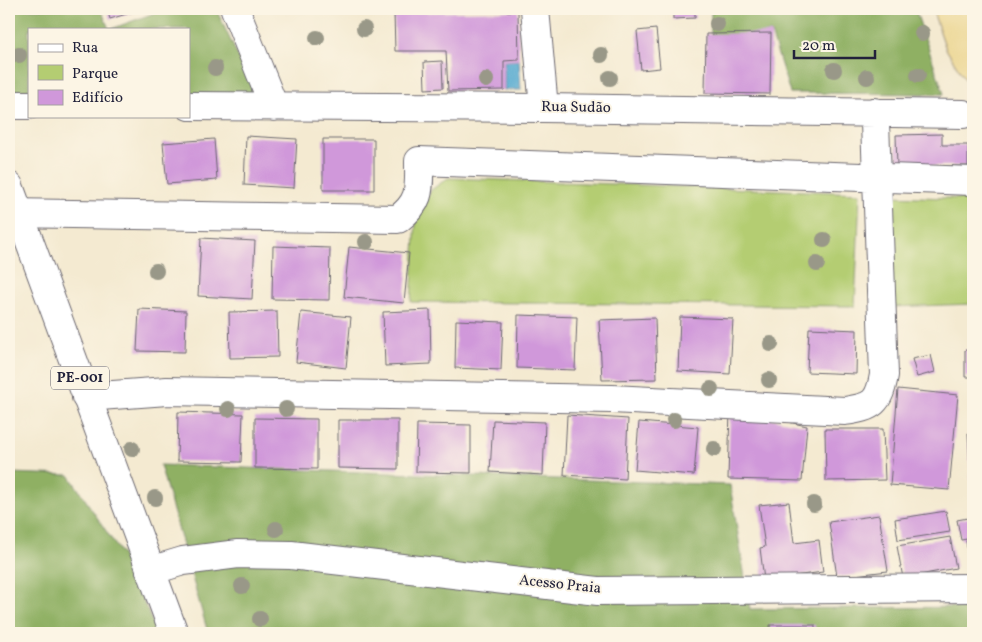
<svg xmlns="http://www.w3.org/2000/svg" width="982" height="642" font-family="Vollkorn,serif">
<rect width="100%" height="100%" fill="#fcf5e5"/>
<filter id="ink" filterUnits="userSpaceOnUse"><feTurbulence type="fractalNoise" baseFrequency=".02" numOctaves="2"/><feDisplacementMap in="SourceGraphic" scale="10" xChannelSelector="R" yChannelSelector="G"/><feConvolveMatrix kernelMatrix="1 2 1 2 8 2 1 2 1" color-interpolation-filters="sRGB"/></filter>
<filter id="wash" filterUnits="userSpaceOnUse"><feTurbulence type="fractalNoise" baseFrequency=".0096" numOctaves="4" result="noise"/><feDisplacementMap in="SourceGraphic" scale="20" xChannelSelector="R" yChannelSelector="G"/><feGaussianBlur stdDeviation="1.12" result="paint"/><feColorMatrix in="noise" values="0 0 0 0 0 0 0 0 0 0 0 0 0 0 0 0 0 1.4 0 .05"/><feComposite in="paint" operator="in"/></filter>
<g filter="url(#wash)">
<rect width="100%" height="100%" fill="#f4ead1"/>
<path fill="#b4cd72" stroke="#6b7856" d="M448,178L860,193L855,306L411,302L416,220L431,190Z
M892,196L973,199V304L890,307Z"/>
<path fill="#8fb064" stroke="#586950" d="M9,9H101L109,29H29V94H9Z
M165,9H216L256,95H189V29H111Z
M711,9H915L944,94L790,93L771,33L711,37Z
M160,465L730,485L750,609L973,607V633H208Z
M9,473L69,475L126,561L157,633H9Z"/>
<path fill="#eeda9e" stroke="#887e6c" d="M932,9H973V92L946,49Z"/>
<path fill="#53a9d0" stroke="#3a6686" d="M519,60L521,90H504V61Z"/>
<g id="blocks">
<path fill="#d098da" d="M107,9H143L110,19Z
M673,9H695V18L673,19Z
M518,11L519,60L504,61V90L448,91L446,51H395L394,13Z
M656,29L660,68L641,70L637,31Z
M771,33L770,94L705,93L706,34Z
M442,61L443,88L425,89L424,62Z
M942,134V145H968V166H897L896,135Z
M246,136L297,139L294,188L244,185Z
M214,139L217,180L167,184L163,143Z
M323,139H374V190H323Z
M201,238L255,241L252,299L198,296Z
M273,246L330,248L329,300L272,299Z
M349,247L409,253L404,303L344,297Z
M139,309L186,311L185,352L137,351Z
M430,310L431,364L385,366L383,312Z
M277,311L278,357L230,358L229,312Z
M301,312L351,317L346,368L296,362Z
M518,315L577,317L575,370L517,368Z
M680,317L733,319L730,374L678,371Z
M655,318L657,379L602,380L599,320Z
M456,320L503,322L501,370L455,368Z
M809,328L857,330L856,374L807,372Z
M965,350H973V377H965Z
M931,355L935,372L917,377L912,359Z
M898,389L958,395L949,490L890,485Z
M730,410L807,426L802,481L728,479Z
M178,412L243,414L241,462L177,461Z
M567,415L628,419L625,479L564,475Z
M255,418L317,419V469L255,468Z
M338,420H398V469L338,468Z
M493,420L545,422L543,475L490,472Z
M639,422L698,427L694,475L635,470Z
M417,424L471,425V473L416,472Z
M825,429H883L885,480L826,481Z
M968,433H973V489H971Z
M789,502L794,543L819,540L823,572L764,580L760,548L765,547L759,505Z
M946,511L950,532L898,540L895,519Z
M879,515L888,571L837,577L829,522Z
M973,517V538L961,540L957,520Z
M950,537L956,568L903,578L897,546Z
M973,540V573H971L966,541Z
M770,625H815V633H770Z"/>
</g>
</g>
<g filter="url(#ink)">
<use href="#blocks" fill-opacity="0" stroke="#6c6870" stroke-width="1"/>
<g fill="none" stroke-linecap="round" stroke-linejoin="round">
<g stroke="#6c6870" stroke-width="30">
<path id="minor" d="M235,9L274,107
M535,9L544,108
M9,105H29
M189,106L544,108L963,114
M9,213L398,219C422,201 419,188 419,161L973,181
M86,397L167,391L612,399L845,411C873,407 879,403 884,375L875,122L874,112
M150,571L183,561L238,554L291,555L598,591L973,588"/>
</g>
<g stroke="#6c6870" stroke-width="30">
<path id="major" d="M9,186L174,633"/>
</g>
<use href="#minor" stroke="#fff" stroke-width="28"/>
<use href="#major" stroke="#fff" stroke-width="28"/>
</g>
<g fill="#999888">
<circle cx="717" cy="24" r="8"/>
<circle cx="364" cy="29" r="8"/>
<circle cx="922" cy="33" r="8"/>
<circle cx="317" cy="38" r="8"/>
<circle cx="19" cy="55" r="8"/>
<circle cx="601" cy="55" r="8"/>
<circle cx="215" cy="68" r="8"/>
<circle cx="834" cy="70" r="8"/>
<circle cx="918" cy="75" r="8"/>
<circle cx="867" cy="77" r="8"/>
<circle cx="610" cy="78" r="8"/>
<circle cx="486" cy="80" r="8"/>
<circle cx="824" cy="240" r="8"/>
<circle cx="366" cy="242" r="8"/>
<circle cx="817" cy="264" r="8"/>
<circle cx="156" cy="271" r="8"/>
<circle cx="771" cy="344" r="8"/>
<circle cx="769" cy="380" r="8"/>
<circle cx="711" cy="389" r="8"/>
<circle cx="228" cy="409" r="8"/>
<circle cx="286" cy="409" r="8"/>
<circle cx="674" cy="420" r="8"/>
<circle cx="132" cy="449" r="8"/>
<circle cx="714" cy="449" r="8"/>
<circle cx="155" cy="498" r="8"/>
<circle cx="814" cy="504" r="8"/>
<circle cx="276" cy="529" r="8"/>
<circle cx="242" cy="586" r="8"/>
<circle cx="260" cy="619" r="8"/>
</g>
</g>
<g text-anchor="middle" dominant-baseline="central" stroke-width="4" stroke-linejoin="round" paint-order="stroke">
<rect fill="#fcf5e5" stroke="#63616e" stroke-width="1" x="51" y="366.5" width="58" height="23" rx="4"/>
<g font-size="14" font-weight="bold" fill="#22223b">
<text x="80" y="378">PE-001</text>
</g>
<g font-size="15" fill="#22223b" stroke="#fcf5e5">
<text transform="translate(576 108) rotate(1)">Rua Sudão</text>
<text transform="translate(560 585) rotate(6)">Acesso Praia</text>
</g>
</g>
<rect width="982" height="642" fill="none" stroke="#fcf5e5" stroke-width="30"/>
<rect x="28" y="28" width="162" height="90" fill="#fcf5e5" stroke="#a5a1a1"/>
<rect x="38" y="44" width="25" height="8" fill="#ffffff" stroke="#a5a1a1"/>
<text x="72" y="52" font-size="15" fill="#22223b">Rua</text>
<rect x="38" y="65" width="25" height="15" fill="#b4cd72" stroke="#a5a1a1"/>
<text x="72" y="78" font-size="15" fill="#22223b">Parque</text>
<rect x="38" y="90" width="25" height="15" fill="#d098da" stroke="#a5a1a1"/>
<text x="72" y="102" font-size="15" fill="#22223b">Edifício</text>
<path d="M794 50v8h81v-8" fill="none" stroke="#22223b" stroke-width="2.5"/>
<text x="802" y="50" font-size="15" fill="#22223b" stroke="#fcf5e5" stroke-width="4" paint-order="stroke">20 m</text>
</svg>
